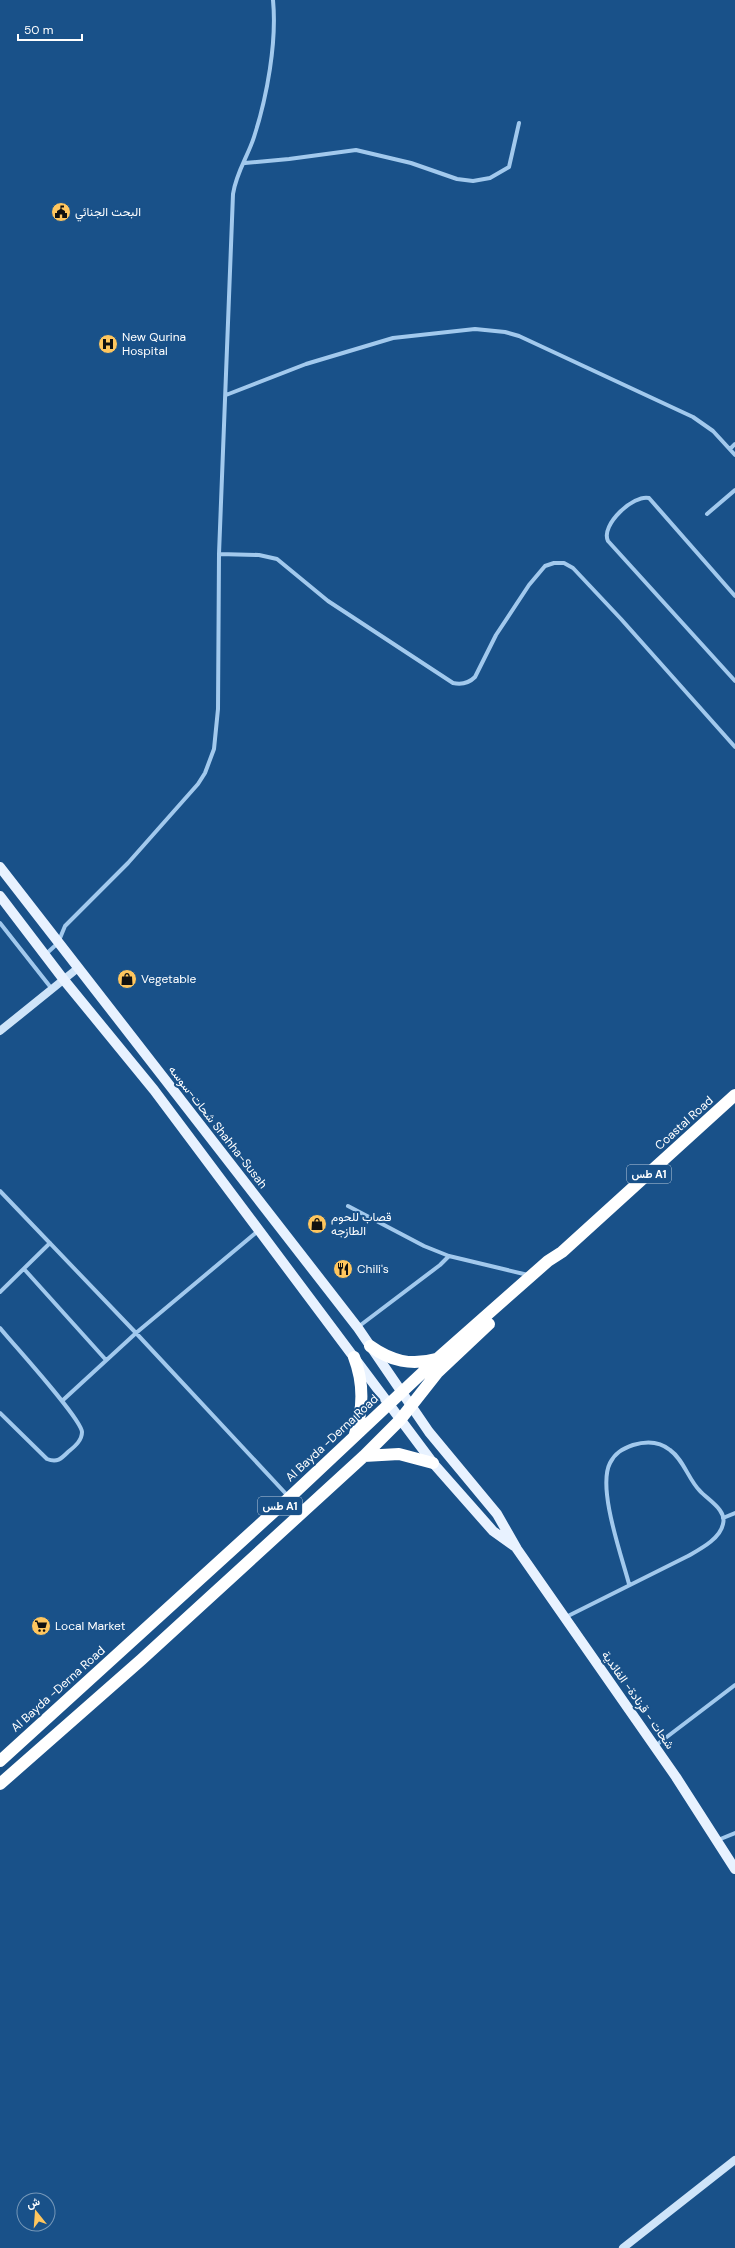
<svg xmlns="http://www.w3.org/2000/svg" width="735" height="2248" font-family="'DM Sans',Vazirmatn,sans-serif">
<rect width="100%" height="100%" fill="#195189"/>
<g fill="none" stroke-linecap="round" stroke-linejoin="round">
<path stroke="#a2c9ed" stroke-width="4" d="M245,163L289,159L356,150L411,163L457,179L473,181L490,178L509,167L519,123
M226,395L306,364L393,338L475,329L505,332L519,336L693,417L713,431L735,455
M730,449L735,444
M707,514L735,490
M219,554L259,555L277,559L328,601L453,683C462,685 469,683 475,677L496,635L529,585L545,566L554,563H564L573,568L621,619L735,747
M735,596L649,498C634,494 600,525 608,541L735,681
M0,923L52,989
M46,954L58,943L65,926L128,863L198,784L205,773L214,749L218,709L219,554L233,194C236,173 248,156 254,137C267,97 277,42 273,0
M0,1191L136,1333L288,1496
M348,1206L424,1246L449,1256L440,1265L358,1327
M449,1256L528,1275
M24,1269L106,1360
M0,1292L50,1243
M0,1328C13,1344 81,1418 82,1432C82,1441 74,1447 68,1452C61,1459 57,1463 47,1459L0,1413
M62,1401L136,1333L258,1231
M723,1518L735,1513
M566,1617L688,1556C700,1549 720,1539 723,1524C727,1510 708,1500 700,1491C688,1479 684,1460 670,1450C659,1441 646,1441 633,1445C622,1449 615,1453 610,1463C597,1488 622,1557 629,1584
M655,1746L735,1685
M718,1840L735,1833"/>
<path stroke="#cee4f9" stroke-width="8" d="M0,1031L78,968
M623,2248L735,2160"/>
<path stroke="#e8f2ff" stroke-width="10" d="M0,867L358,1328L429,1432L497,1514L517,1549L676,1777L735,1869
M0,896L64,980L154,1090L433,1463L493,1531L514,1546"/>
<path stroke="#fff" stroke-width="12" d="M370,1346C391,1361 411,1366 436,1359
M354,1357C364,1383 364,1407 355,1434
M364,1456L399,1454L433,1463
M0,1761L289,1498L437,1359L548,1261L562,1252L735,1095
M0,1784L141,1660L364,1456L400,1420L437,1373L489,1324"/>
</g>
<defs>
<g id="civic-disc" transform="scale(1)"><circle r="9.5" fill="#ffc65e" stroke="#195189"/><path d="M-.6-6.5H3V-4.5H.6V-3L4-1V1h2V6H-6V1h2V-1L-.6-3ZM-1.2 2.5V6h2.4V2.5Z" fill="#111"/></g>
<g id="hospital-disc" transform="scale(1)"><circle r="9.5" fill="#ffc65e" stroke="#195189"/><path d="M-5-5h3v3.5h4V-5h3V5h-3V1.5h-4V5h-3Z" fill="#111"/></g>
<g id="shop-disc" transform="scale(1)"><circle r="9.5" fill="#ffc65e" stroke="#195189"/><path d="M-5-2.5h2.3a2.7 3.5 0 0 1 5.4 0H5L5.5 6h-11ZM-1.5-2.5h3a1.5 2.3 0 0 0-3 0Z" fill="#111"/></g>
<g id="restaurant-disc" transform="scale(1)"><circle r="9.5" fill="#ffc65e" stroke="#195189"/><path d="M-5-6h1v4h1v-4h1v4h1v-4h1v5L-1.5 .5V6h-2V.5L-5-1ZM5-6V6H3V1.5H1.5Q1.5-4 5-6Z" fill="#111"/></g>
<g id="supermarket-disc" transform="scale(1)"><circle r="9.5" fill="#ffc65e" stroke="#195189"/><path d="M-6-5.5h2.5l.6 2H6L4.5 2H-2.5L-4.4-4H-6ZM-1.5 3.2a1.3 1.3 0 1 0 .1 0ZM3 3.2a1.3 1.3 0 1 0 .1 0Z" fill="#111"/></g>
</defs>
<g fill-rule="evenodd">
<use href="#civic-disc" x="61" y="212"/>
<use href="#hospital-disc" x="108" y="344"/>
<use href="#shop-disc" x="127" y="979"/>
<use href="#shop-disc" x="317" y="1224"/>
<use href="#restaurant-disc" x="343" y="1269"/>
<use href="#supermarket-disc" x="41" y="1626"/>
</g>
<g text-anchor="middle" dominant-baseline="central" stroke-width="4" stroke-linejoin="round" paint-order="stroke">
<g fill="#195189" stroke="#bacbdc" stroke-width="1">
<rect x="627" y="1165" width="44" height="18" rx="3"/>
<rect x="258" y="1497" width="44" height="18" rx="3"/>
</g>
<g font-size="11" font-weight="bold" fill="#fff">
<text x="649" y="1174">طس A1</text>
<text x="280" y="1506">طس A1</text>
</g>
<g font-size="12" fill="#fff" stroke="#195189" text-anchor="start">
<text x="75" y="212">البحت الجنائي</text>
<text x="122" y="337">New Qurina<tspan x="122" dy="14">Hospital</tspan></text>
<text x="141" y="979">Vegetable</text>
<text x="331" y="1217">قصاب للحوم<tspan x="331" dy="14">الطازجه</tspan></text>
<text x="357" y="1269">Chili's</text>
<text x="55" y="1626">Local Market</text>
</g>
<g font-size="12" fill="#fff" stroke="#195189">
<text transform="translate(684 1123) rotate(-42)">Coastal Road</text>
<text transform="translate(218 1127) rotate(52)">شحات-سوسه Shahha-Susah</text>
<text transform="translate(332 1438) rotate(-43)">Al Bayda -Derna Road</text>
<text transform="translate(58 1689) rotate(-42)">Al Bayda -Derna Road</text>
<text transform="translate(638 1700) rotate(55)">شحات - قرنادة- الفائدية</text>
</g>
</g>
<g transform="translate(36 2212) rotate(343)"><circle r="19" fill="#195189" stroke="#7597b8"/>
<path d="M0-3L7 15L0 10L-7 15Z" fill="#ffc65e"/>
<text y="-6" font-size="11" font-weight="bold" text-anchor="middle" fill="#ffffff">ش</text>
</g>
<path d="M18 34v6h64v-6" fill="none" stroke="#ffffff" stroke-width="2"/>
<text x="24" y="34" font-size="12" fill="#ffffff" stroke="#195189" stroke-width="3" paint-order="stroke">50 m</text>
</svg>
